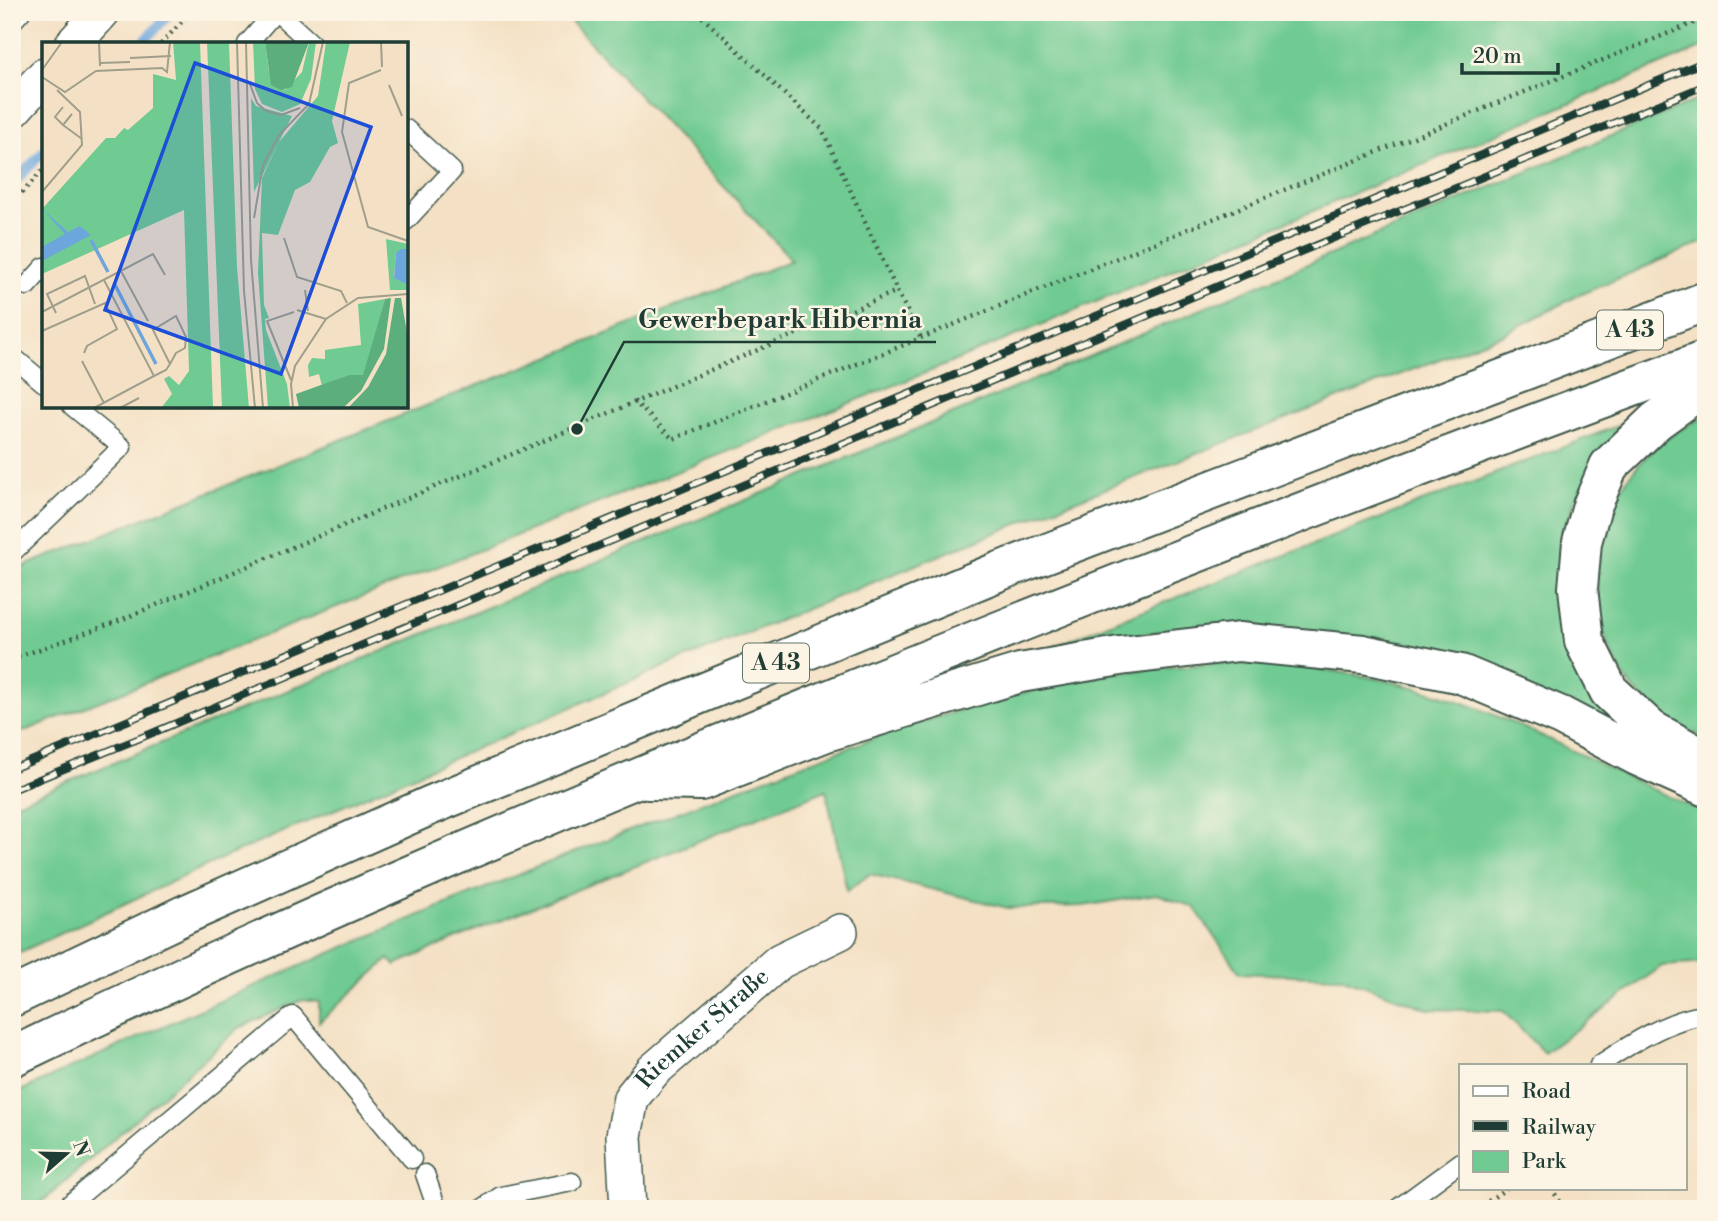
<svg xmlns="http://www.w3.org/2000/svg" width="1718" height="1221" font-family="'Libre Bodoni',serif">
<rect width="100%" height="100%" fill="#fcf5e5"/>
<filter id="ink" filterUnits="userSpaceOnUse"><feTurbulence type="fractalNoise" baseFrequency=".0143" numOctaves="2"/><feDisplacementMap in="SourceGraphic" scale="14" xChannelSelector="R" yChannelSelector="G"/><feConvolveMatrix kernelMatrix="1 2 1 2 8 2 1 2 1" color-interpolation-filters="sRGB"/></filter>
<filter id="wash" filterUnits="userSpaceOnUse"><feTurbulence type="fractalNoise" baseFrequency=".00686" numOctaves="4" result="noise"/><feDisplacementMap in="SourceGraphic" scale="28" xChannelSelector="R" yChannelSelector="G"/><feGaussianBlur stdDeviation="1.57" result="paint"/><feColorMatrix in="noise" values="0 0 0 0 0 0 0 0 0 0 0 0 0 0 0 0 0 1.4 0 .05"/><feComposite in="paint" operator="in"/></filter>
<g filter="url(#wash)">
<rect width="100%" height="100%" fill="#f4e1c5"/>
<path fill="#70cb92" stroke="#488463" stroke-width="2" d="M562,12H1706V46L943,366L12,736V571L792,260Z
M1706,96V241L1579,295L1504,334L1064,505L662,668L223,858L12,956V805L960,411Z
M1706,416V739C1679,726 1652,711 1633,688C1612,663 1601,631 1598,600C1591,516 1629,451 1706,416Z
M1625,423V425L1574,502L1562,546L1559,575L1560,605L1565,633L1603,711L1621,730L1256,627L1181,628L1056,649L1055,646L1106,625Z
M1219,663C1303,664 1385,674 1464,703C1547,734 1624,779 1706,813V963L1662,966L1544,1053L1503,1011L1428,1009L1341,977L1240,973L1194,907L1157,894L1083,906L1008,908L870,874L847,891L826,790L481,928L395,965L389,959L319,1022V1002L302,1000L239,1028L34,1209H12V1095C224,997 437,904 655,821C803,764 959,699 1116,673C1150,668 1185,666 1219,663Z"/>
<g fill="none" stroke-linecap="round" stroke-linejoin="round">
<path stroke="#6ca6dc" stroke-width="10" d="M142,44L171,12
M12,185L44,151"/>
</g>
</g>
<g filter="url(#ink)">
<g fill="none" stroke-linecap="round" stroke-linejoin="round">
<g stroke="#3f564a" stroke-width="21">
<path id="lane" d="M277,12L312,44
M12,22L21,12
M247,44L275,12
M406,129L452,171L406,221
M27,286L44,267
M12,356L44,383
M12,553L122,447L72,406
M1599,1065C1629,1045 1670,1018 1706,1015
M425,1174L437,1209
M64,1209L293,1016L412,1159
M482,1209L501,1196L572,1182
M1397,1209L1461,1162"/>
</g>
<g stroke="#3f564a" stroke-width="38">
<g id="street">
<path d="M73,44L102,12"/>
<path d="M12,111L44,76"/>
<path id="s1" d="M628,1209L624,1136L631,1098L653,1071L780,961L840,932"/>
</g>
</g>
<g stroke="#3f564a" stroke-width="42">
<path id="highway" d="M1706,385L1656,421L1609,466L1592,506L1582,542L1578,588L1584,641L1609,691L1650,729L1706,760
M648,780L701,781L826,732L1020,673L1120,656L1239,642L1363,654L1461,674L1561,716L1637,756L1706,787
M12,997L184,915L429,806L700,694L1000,571L1706,301
M12,1057C275,930 543,816 813,706C1109,585 1406,470 1706,360"/>
</g>
<path stroke="#3f564a" stroke-width="4.5" stroke-dasharray="2 5" stroke-linecap="butt" d="M697,12L822,129L897,291L922,340
M161,44L191,12
M12,203L44,169
M634,401L673,439L1706,18
M12,659L116,622L897,291
M1551,1188L1565,1209
M1477,1209L1507,1188
M1700,1209L1706,1205"/>
<use href="#lane" stroke="#fff" stroke-width="18"/>
<use href="#street" stroke="#fff" stroke-width="35"/>
<use href="#highway" stroke="#fff" stroke-width="38"/>
<g stroke="#1f3d34" stroke-width="8">
<path id="rail" d="M12,769L1706,61
M12,790L150,734L1266,266L1706,85"/>
</g>
<use href="#rail" stroke="#fcf5e5" stroke-width="5" stroke-dasharray="16" stroke-linecap="butt"/>
</g>
</g>
<g text-anchor="middle" dominant-baseline="central" stroke-width="5" stroke-linejoin="round" paint-order="stroke">
<g fill="#fcf5e5" stroke="#617469" stroke-width="2">
<rect x="1597" y="310.5" width="66" height="39" rx="5"/>
<rect x="743" y="643.5" width="66" height="39" rx="5"/>
</g>
<g font-size="23" font-weight="bold" fill="#1f3d34">
<text x="1630" y="330">A 43</text>
<text x="776" y="663">A 43</text>
</g>
<g font-size="24" fill="#1f3d34" stroke="#fcf5e5">
<text stroke="none"><textPath href="#s1" startOffset="212">Riemker Straße</textPath></text>
</g>
</g>
<g transform="translate(42 42)">
<rect width="366" height="366" fill="#f4e1c5"/>
<path d="M131,0H158L171,366H119L130,352L122,337L127,334L137,343L147,329L142,168L0,232V167L64,96H73L82,86L86,88L111,66V32L134,38ZM165,0H187L195,225L207,366H180ZM211,0H223L227,30L243,48L260,30L267,0H274L269,37L258,62L240,70L220,62L213,47ZM284,0H308L290,79L296,101L288,105L268,140L253,148L236,193L220,191L222,263L227,276L223,277L224,288L245,342L248,366H226L216,231L220,136L237,100L276,54ZM209,56L214,64L250,74L212,150ZM344,197L366,202V207L354,211L352,235L366,243V248H348ZM343,257L322,333H307L280,344L277,332L267,335L266,323L270,316L283,317V308L319,303L316,262Z" fill="#70cb92"/>
<path d="M223,0H267L250,45L239,48L229,43ZM349,256L342,307L319,349L301,366H257L254,352L307,333H321L343,257ZM353,256H359L366,296V366H306L326,345L344,312Z" fill="#5caf7c"/>
<path d="M0,167L26,190L38,184L49,193L0,219V205L23,192ZM359,207H366V243L352,236L354,211Z" fill="#6ca6dc"/>
<path fill="none" stroke="#6ca6dc" stroke-width="3.5" d="M49,198L66,230M72,241L114,322"/>
<path fill="none" stroke="#9f9f8b" stroke-width="2" d="M57,0L58,24M195,0L202,249L213,366M204,0L209,218L221,366M339,0L340,25M88,16L129,14M58,21L88,20M0,28L20,0M339,28L307,41L300,90L326,185L366,199M0,35L23,50L54,29L120,26L125,30L128,0M208,42L215,61L224,69L239,73L258,66M347,43L360,74M21,65L13,75L21,83L30,72M21,83L40,97M0,150L40,103L38,70L15,48M212,176L221,123L237,93L267,62L281,0M242,196L255,235L299,249L305,261M79,229L106,279M263,248L266,269M255,268L284,277M0,270L111,212L123,233M14,271L5,252L43,234L53,262M0,289L63,261L75,287L45,304L42,311M40,319L62,361M112,334L124,328L128,322L134,311L143,306L144,295L134,274L111,288L128,322M249,338L225,279L252,270M52,366L112,334L62,238M78,366L97,356M251,366L249,342L253,324L284,277L316,256L366,252"/>
<path fill="#1d4ed8" fill-opacity="0.15" stroke="#1d4ed8" stroke-width="3.5" d="M153,21L329,85L239,332L63,268Z"/>
<rect width="366" height="366" fill="none" stroke="#1f3d34" stroke-width="3.5"/>
</g>
<path fill="none" stroke="#1f3d34" stroke-width="2.5" d="M577 429L624 342H936"/>
<circle fill="#1f3d34" stroke="#fcf5e5" stroke-width="2.5" cx="577" cy="429" r="7"/>
<g font-size="26" text-anchor="middle" font-weight="bold" fill="#1f3d34" stroke="#fcf5e5" stroke-width="5" stroke-linejoin="round" paint-order="stroke">
<text x="780" y="328">Gewerbepark Hibernia</text>
</g>
<rect width="1718" height="1221" fill="none" stroke="#fcf5e5" stroke-width="42"/>
<rect x="1459" y="1064" width="228" height="126" fill="#fcf5e5" stroke="#a4ab9e" stroke-width="2"/>
<rect x="1473" y="1086" width="35" height="10" fill="#ffffff" stroke="#a4ab9e" stroke-width="2"/>
<text x="1522" y="1098" font-size="21" fill="#1f3d34">Road</text>
<rect x="1473" y="1121" width="35" height="10" fill="#1f3d34" stroke="#a4ab9e" stroke-width="2"/>
<text x="1522" y="1134" font-size="21" fill="#1f3d34">Railway</text>
<rect x="1473" y="1151" width="35" height="21" fill="#70cb92" stroke="#a4ab9e" stroke-width="2"/>
<text x="1522" y="1168" font-size="21" fill="#1f3d34">Park</text>
<g transform="translate(66 1154) rotate(70)" stroke="#fcf5e5" stroke-width="5" paint-order="stroke">
<path d="M0-5L12 26L0 18L-12 26Z" fill="#1f3d34"/>
<text y="-10" font-size="19" font-weight="bold" text-anchor="middle" fill="#1f3d34">N</text>
</g>
<path d="M1462 63v10h96v-10" fill="none" stroke="#1f3d34" stroke-width="3.5"/>
<text x="1473" y="63" font-size="21" fill="#1f3d34" stroke="#fcf5e5" stroke-width="5" paint-order="stroke">20 m</text>
</svg>
